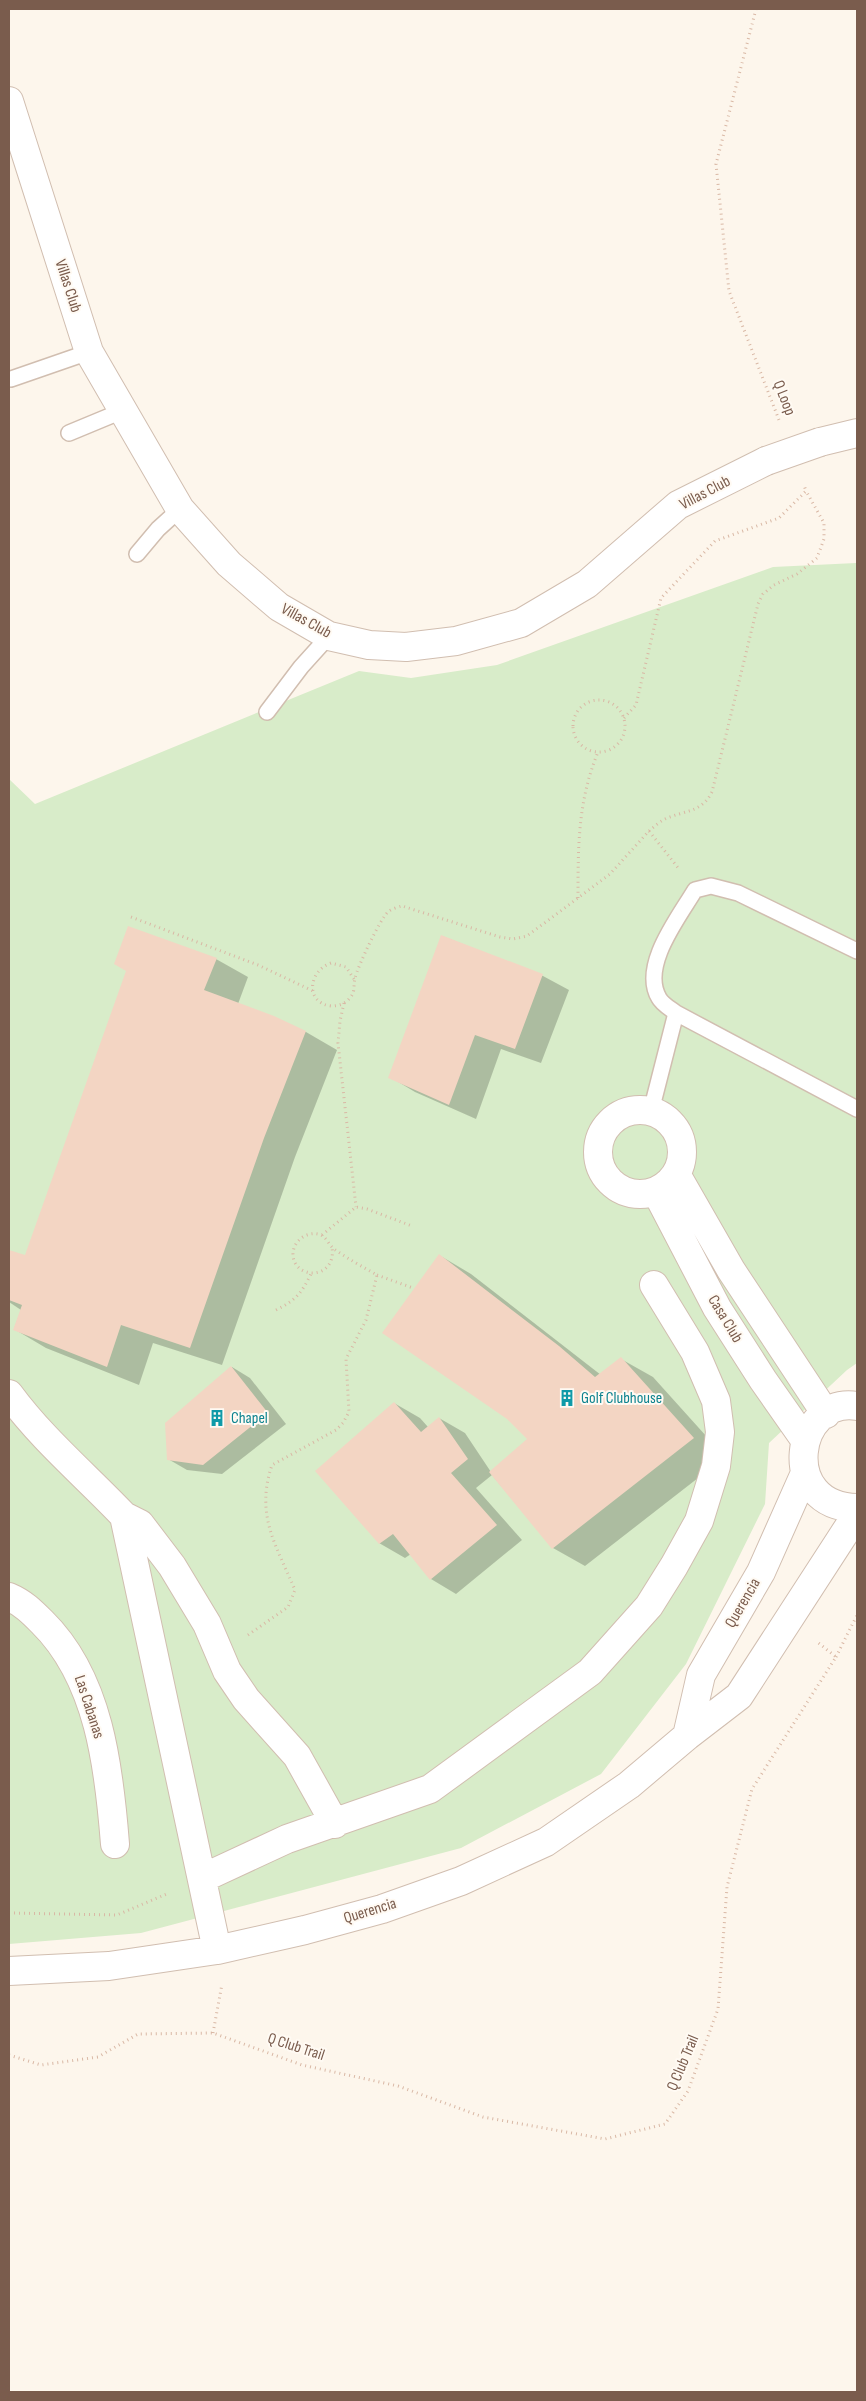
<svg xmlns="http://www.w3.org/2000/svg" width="866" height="2401" font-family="'Sofia Sans Condensed',sans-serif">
<rect width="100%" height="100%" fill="#fdf6ec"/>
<path fill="#d8ecc9" d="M857,560V1363L847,1370L769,1443L765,1504L686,1664L601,1774L461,1848L141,1933L9,1944V779L35,804L359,671L411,678L497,665L773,567L856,563Z"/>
<path fill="#0003" d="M442,936L543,976L569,990L541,1063L501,1049L476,1119L415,1092L390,1077Z
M216,959L248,977L238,1004L306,1032L337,1050L295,1157L222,1365L153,1343L139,1385L46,1348L14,1329L21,1310L9,1302V1251L26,1257Z
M439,1255L471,1274L601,1375L621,1359L653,1377L725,1457L585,1566L553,1548L492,1475L476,1488L522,1540L456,1594L431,1579L411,1554L405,1558L379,1543L394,1403L420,1418L428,1427L439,1418L465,1433L491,1472L528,1440Z
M232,1367L250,1378L286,1424L222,1474L187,1470L168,1459Z"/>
<path fill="#f3d5c3" d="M128,926L217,958L204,990L274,1016L306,1031L264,1138L190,1348L121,1325L107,1367L13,1330L22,1305L9,1300V1250L25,1255L126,971L114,964Z
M441,935L543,974L515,1049L475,1035L449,1105L388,1078Z
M439,1254L559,1346L595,1377L621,1357L694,1438L552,1549L489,1472L527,1439L507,1419L382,1333Z
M231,1366L268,1413L203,1465L167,1460L165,1423Z
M394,1402L421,1432L439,1417L468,1459L451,1473L497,1525L430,1580L393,1534L379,1544L315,1471Z"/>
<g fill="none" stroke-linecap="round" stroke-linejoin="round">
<g stroke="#d1beb0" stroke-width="18">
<path id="lane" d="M11,379L89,352
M69,433L122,411
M137,554L158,529L180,509
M267,712L301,667L329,636
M857,951L738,893L711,886L695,890C679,917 640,966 659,998C662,1004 671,1009 676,1013L857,1109
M651,1111L676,1013"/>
</g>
<g stroke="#d1beb0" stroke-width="30">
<path id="street" d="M9,101L89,352L180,509L229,564L279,607L329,636L369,645L406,647L456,641L521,623L587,584L678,505L766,461
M820,442L857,433
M598 1152a42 42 0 1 1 84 0a42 42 0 1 1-84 0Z
M676,1174L731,1270L826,1414
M656,1191L717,1308L763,1380L805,1440
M9,1394C42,1439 85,1475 124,1516L217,1950
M857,1406C795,1396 777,1506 857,1508
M124,1516L140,1524L172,1566L207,1624L227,1671L246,1699L297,1756L335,1824
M9,1597C23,1603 31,1611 42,1622C99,1678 109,1767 115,1844
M687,1736L701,1675L761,1572L805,1473
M203,1878L287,1839L430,1789L590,1672L649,1606L674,1566L699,1521L716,1466L720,1432L716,1401L695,1352L654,1285
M9,1971L109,1966L217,1950L305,1930L382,1909L461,1881L546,1842L629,1785L687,1736L739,1696L857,1514"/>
</g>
<path stroke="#d9b8a5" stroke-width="3" stroke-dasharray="1 4" stroke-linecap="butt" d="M756,9L716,164L729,291L779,420
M573 726a26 26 0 1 1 52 0a26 26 0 1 1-52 0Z
M624,718L636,705L661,598L715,541L779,518L806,491L804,485
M649,831C654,827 659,822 665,819C685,810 701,813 712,792L758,604L763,594L774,585L797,574L817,558L824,539V523L806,491
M578,898C578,845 578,801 598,752
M131,917L258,965L313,991
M354,979L346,967L331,963C308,971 305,1003 331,1006C338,1006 345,1004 349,999C356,992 353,986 355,978C358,966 380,919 388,912C391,909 398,907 402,906L500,937L513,939L527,936L610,874L649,831L679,869
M344,1003L340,1021L338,1043L356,1207
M322,1235L356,1207L367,1209L412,1226
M377,1275L413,1288
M276,1310C296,1300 301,1294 311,1274
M248,1635L288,1607L295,1590C276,1545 255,1515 272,1465L336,1430L343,1423L349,1412L346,1359L366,1320L377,1275C363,1267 348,1259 334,1249C329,1245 327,1238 321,1235C308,1230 294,1240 293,1253C292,1280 337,1281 332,1247
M836,1657L857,1615
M9,1913L117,1915L169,1893
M213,2033L222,1984
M9,2055L41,2065L98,2057L138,2034L213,2033L302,2065L398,2086L483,2117L605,2139L665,2124L688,2091L718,2009L727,1887L752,1789L836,1657L816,1641"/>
<use href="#lane" stroke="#fff" stroke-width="15"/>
<use href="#street" stroke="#fff" stroke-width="28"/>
<g stroke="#d1beb0" stroke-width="30" stroke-linecap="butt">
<path id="street-bridge" d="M766,461L820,442"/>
</g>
<use href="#street-bridge" stroke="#fff" stroke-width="28"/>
</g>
<defs>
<g id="building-bare" transform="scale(1.35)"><path d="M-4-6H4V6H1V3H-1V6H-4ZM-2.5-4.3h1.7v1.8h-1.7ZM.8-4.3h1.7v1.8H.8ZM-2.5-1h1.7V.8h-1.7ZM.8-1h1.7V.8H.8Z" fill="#0f9aa8" stroke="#fffaf3" stroke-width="2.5" paint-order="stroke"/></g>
</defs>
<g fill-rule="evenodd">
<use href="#building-bare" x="567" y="1398"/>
<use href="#building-bare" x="217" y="1418"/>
</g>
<g text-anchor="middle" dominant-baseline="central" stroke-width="4" stroke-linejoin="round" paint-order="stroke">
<g font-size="16" fill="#7a5c4d" stroke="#fffaf3">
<text transform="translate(68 286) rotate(72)">Villas Club</text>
<text transform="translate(784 398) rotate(69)">Q Loop</text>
<text transform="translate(705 493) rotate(-28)">Villas Club</text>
<text transform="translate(306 621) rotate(29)">Villas Club</text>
<text transform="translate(725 1319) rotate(59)">Casa Club</text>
<text transform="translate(743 1603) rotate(-60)">Querencia</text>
<text transform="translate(89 1707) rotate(72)">Las Cabanas</text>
<text transform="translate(370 1911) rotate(-17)">Querencia</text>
<text transform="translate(296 2047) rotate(18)">Q Club Trail</text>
<text transform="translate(683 2063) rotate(-67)">Q Club Trail</text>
</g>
<g font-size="16" fill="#0d838f" stroke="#fffaf3" text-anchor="start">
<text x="581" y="1398">Golf Clubhouse</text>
<text x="231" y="1418">Chapel</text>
</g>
</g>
<rect width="866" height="2401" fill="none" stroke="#7a5c4d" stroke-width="20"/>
</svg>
